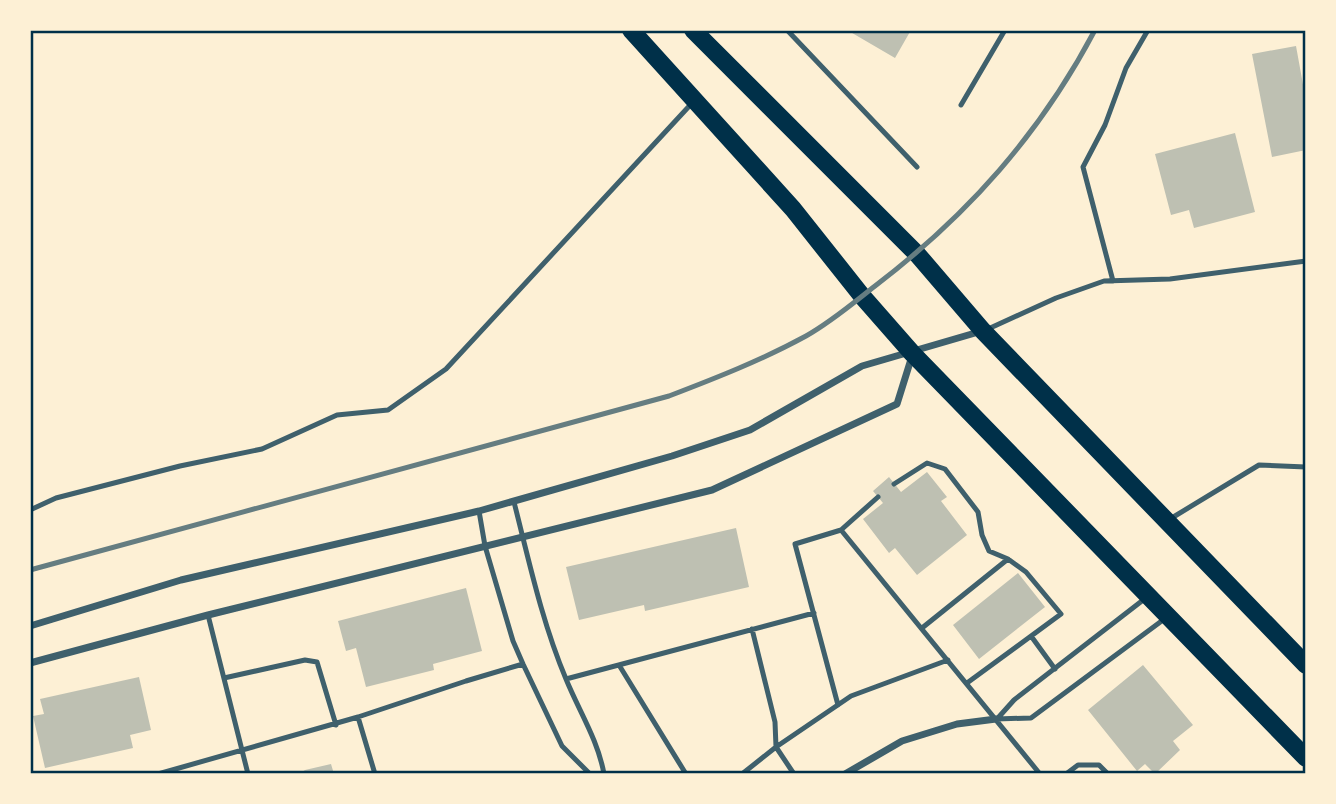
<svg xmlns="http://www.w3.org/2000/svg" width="1336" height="804" font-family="'Fira Sans',sans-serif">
<rect width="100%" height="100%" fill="#fdf0d5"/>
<path fill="#bec0b2" d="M847,30H911L895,58Z
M1296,46L1306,101V150L1272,157L1252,54Z
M1235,133L1255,212L1194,228L1189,210L1171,215L1155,154Z
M927,472L947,497L941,501L967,535L917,575L895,548L889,553L863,519L883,503L873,491L889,477L901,492Z
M736,528L749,587L645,611L644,605L579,620L566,567Z
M1018,573L1045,607L979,659L953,625Z
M466,588L482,651L433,664L434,670L366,687L356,648L346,651L338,621Z
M1143,665L1193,725L1173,741L1180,750L1155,774L1145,764L1137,771L1088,710Z
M139,677L151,730L130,735L133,748L45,768L33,716L44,714L40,699Z
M331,764L334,774H299L305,770Z"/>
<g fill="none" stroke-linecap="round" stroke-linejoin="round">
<path stroke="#3f606c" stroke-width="5" d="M787,30L917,167
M961,105L1005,30
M1113,281L1083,167L1105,125L1126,68L1148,30
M988,329L1056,298L1104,281L1170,279L1306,261
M894,484L927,463L945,469L978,512L982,535L989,551L1008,559
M514,502C529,561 542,622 566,679C579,711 598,740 604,774
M30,510L56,498L180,466L262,449L337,415L388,410L446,369L693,102
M479,511L485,546L513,641L523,664L562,746L590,774
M1170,519L1259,465L1306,467
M841,530L1040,774
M208,615L248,774
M922,628L1008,559L1026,572L1061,614L967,683
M752,629L775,722L776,747L794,774
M1031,636L1055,669
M619,665L686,774
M224,678L305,660L317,662L336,725
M566,679L814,613
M838,705L795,544L841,530L878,497
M358,717L466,681L523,664
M996,719L1031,718L1167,617
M997,719L1014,700L1147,597
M158,774L358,717L375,774
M742,774L776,747L851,696L948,660
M1066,774L1078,765H1099L1108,774"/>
<path stroke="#3f606c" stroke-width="7" d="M30,626L181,580L479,511L672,456L750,430L862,366L982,331
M30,663L208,615L712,490L897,404L912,356
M845,774L902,741L957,724L996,719"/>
<path stroke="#003049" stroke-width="18" d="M631,30L793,209L862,296L912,353L1306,758
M693,30L917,254L983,331L1306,665"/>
<path stroke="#657d81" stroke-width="5" d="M30,570L669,396C716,378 762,360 806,336C831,322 852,304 875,286C968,215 1040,134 1095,30"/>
</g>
<rect width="1336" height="804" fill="none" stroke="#fdf0d5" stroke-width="63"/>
<rect x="32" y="32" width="1272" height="740" fill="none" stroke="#003049" stroke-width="2.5"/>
</svg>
